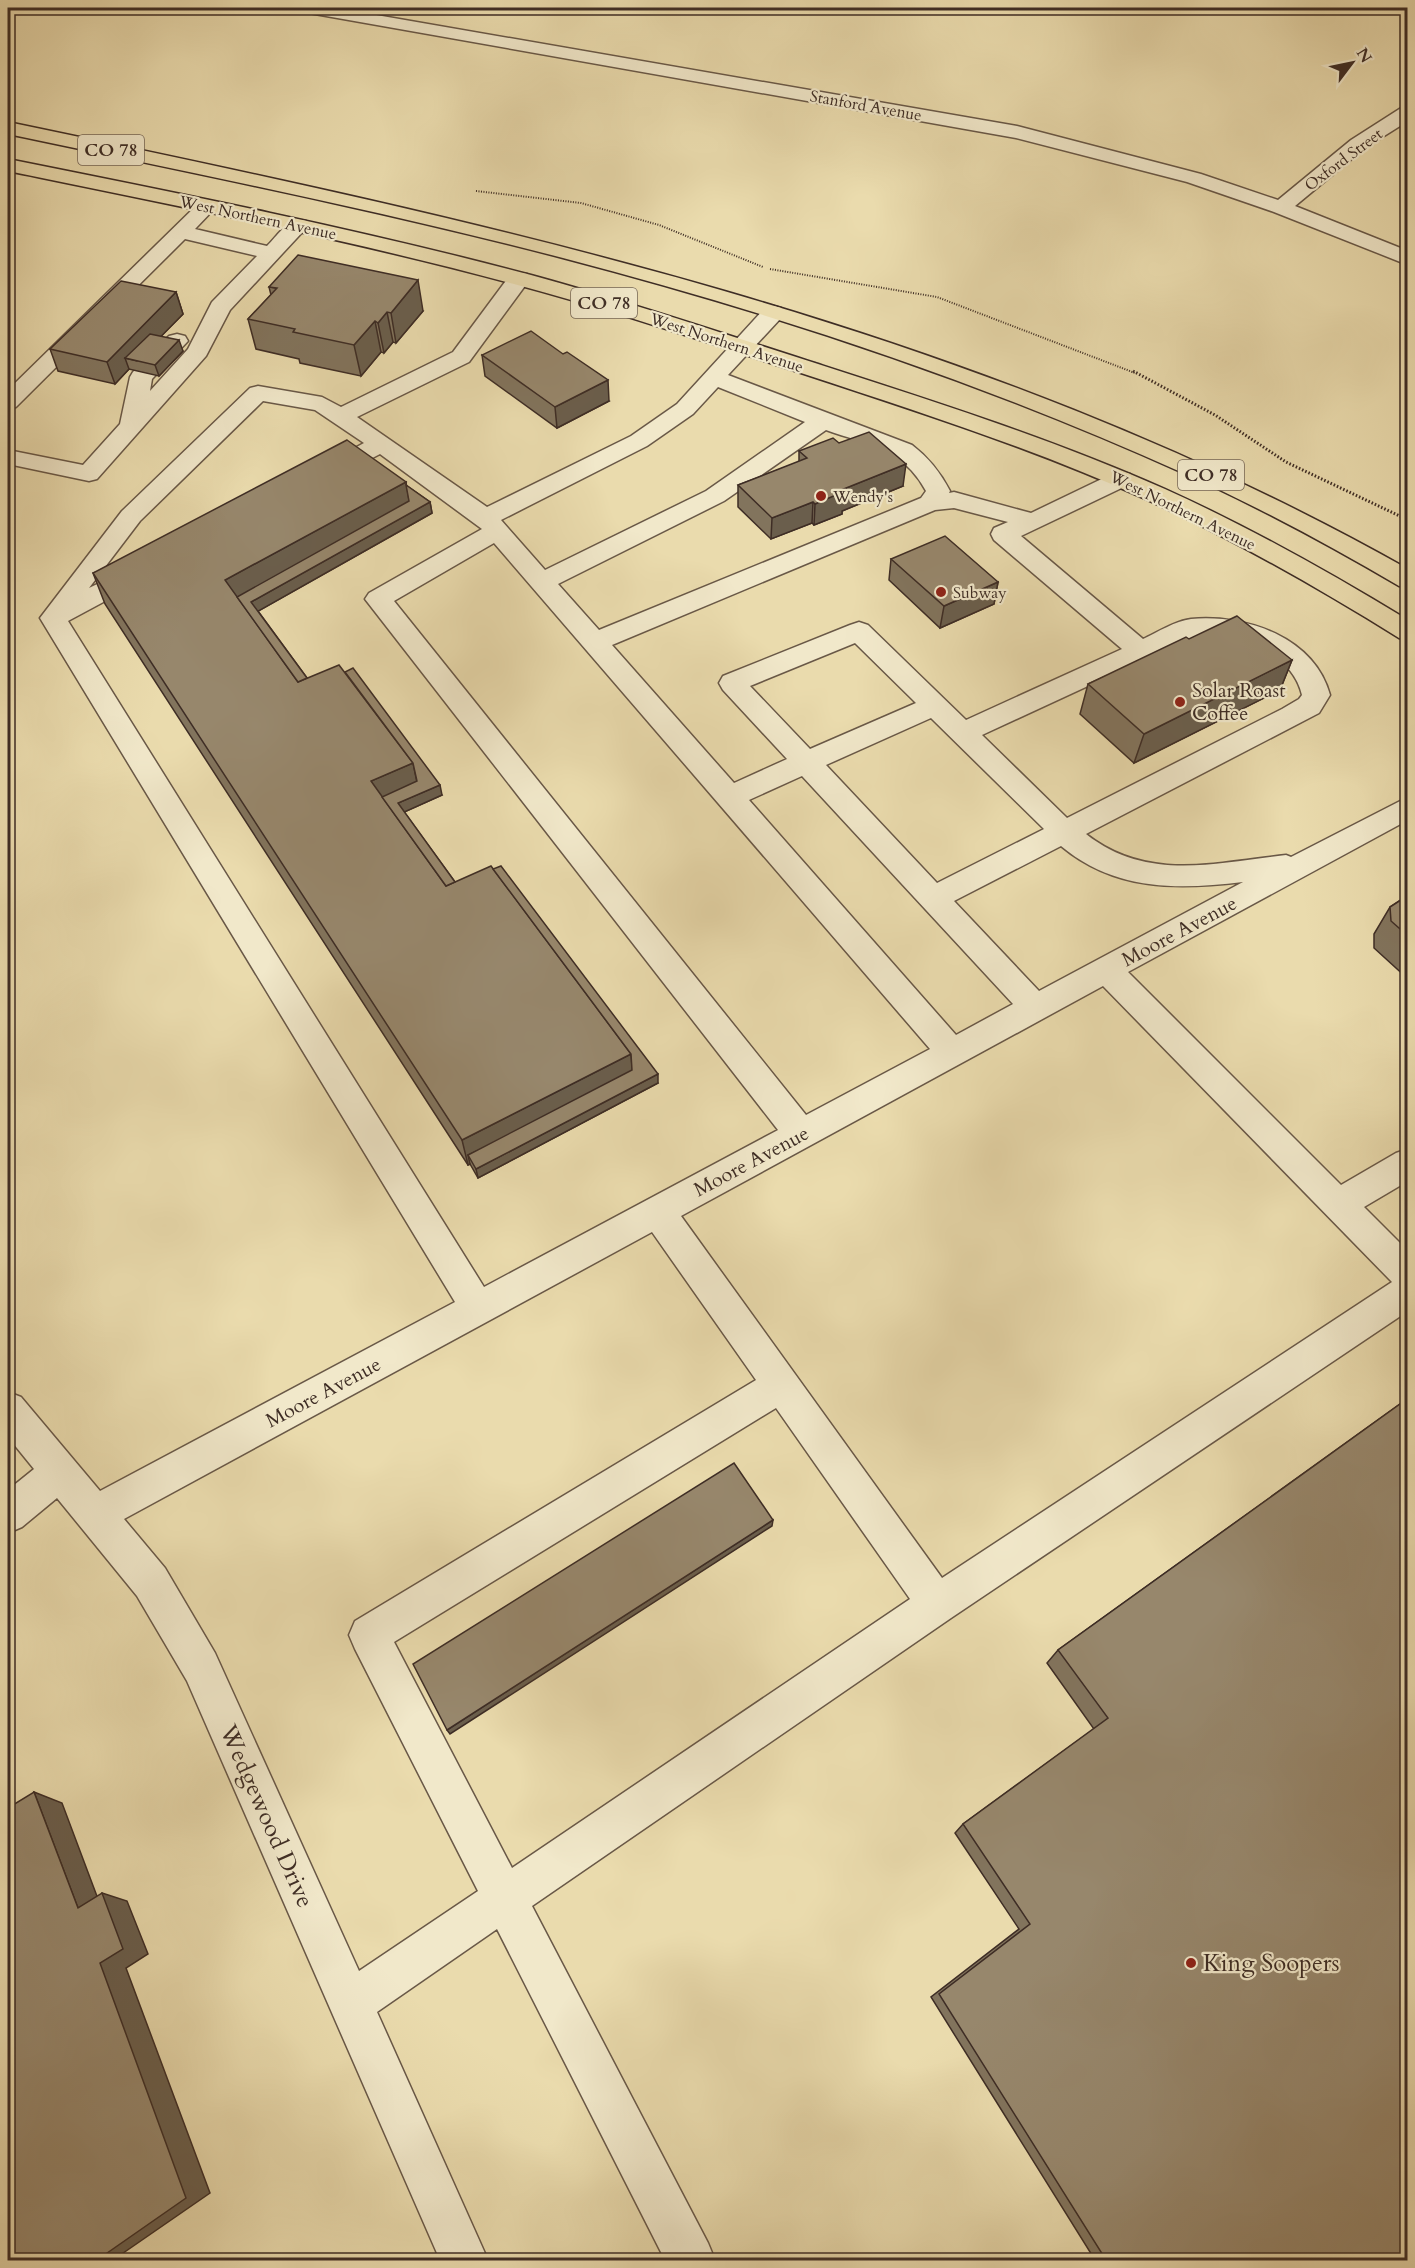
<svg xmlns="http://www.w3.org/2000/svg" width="1415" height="2268" font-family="Cardo,serif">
	<rect width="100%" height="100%" fill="#eadbad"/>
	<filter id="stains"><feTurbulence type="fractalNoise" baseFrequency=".00333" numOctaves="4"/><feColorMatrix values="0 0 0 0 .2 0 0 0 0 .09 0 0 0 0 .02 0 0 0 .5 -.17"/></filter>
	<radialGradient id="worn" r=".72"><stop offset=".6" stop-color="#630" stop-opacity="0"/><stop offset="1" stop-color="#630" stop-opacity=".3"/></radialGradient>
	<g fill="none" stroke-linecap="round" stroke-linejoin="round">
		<defs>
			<g id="minor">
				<polygon points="300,8 336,8 1017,126 1201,174 1278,200 1351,140 1401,108 1408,106 1408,121 1365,148 1295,206 1408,251 1408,265 1274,212 1187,182 1016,138 309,13 303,12"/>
				<path d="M207,200L214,202L217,206L195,229L267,246C279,234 289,216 306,221L309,225L230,310L206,356L97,479L89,481L8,464V450L83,465L120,424L130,377L133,372L169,336L177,334L185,336L188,341L152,379L150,391L188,349L212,302L257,256L185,239L16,407L8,409V390L200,202Z"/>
				<path d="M519,273L527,274L530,279L469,362L357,417L487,507L631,436L677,404L765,308L773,306L781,308L784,313L781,318L728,375L912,445C929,458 940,472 950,491L949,493L954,492L1031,513L1112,474L1121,472L1130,474L1133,479L1130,484L1021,536L1143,639C1158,632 1175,621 1191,619C1246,614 1314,637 1330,695L1319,713L1086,834C1147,882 1214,863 1286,855L1291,857L1408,797V820L1128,972L1341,1185L1396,1153L1408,1149V1181L1364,1207L1408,1251V1311L951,1618L532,1906L708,2243L715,2260H665L497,1929L377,2012L488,2260H440L187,1681L137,1596L57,1498L22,1527L8,1533V1490L34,1469L8,1437V1392L21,1397L100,1491L455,1302L40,618L122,511L250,388L258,386L322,397L341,407L453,352L511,274ZM718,387L805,422L706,491L545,570L501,520L647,446L693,414ZM263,401L315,410L364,443L316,469L312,474L316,479L324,481L332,479L380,454L482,529L369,593L365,599L778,1130L484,1287L68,621L150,577L154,571L150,565L141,563L89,588L140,521ZM826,430C868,445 903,448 926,491L921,498L599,630L558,584L724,501ZM954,508L1008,522L994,528L991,534L994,540L1122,649L966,720L868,625L859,622L850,625L723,676L719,683L723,690L787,759L734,783L612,645L935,510ZM494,543L930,1049L806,1115L394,601ZM1194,637C1207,637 1224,635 1237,638C1266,646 1295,665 1302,695L1299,699L1282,709L1067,818L982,735ZM855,643L916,703L810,749L750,686ZM931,718L1044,829L937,883L826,765ZM802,776L1013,1004L956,1035L749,800ZM1061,846C1115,891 1177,890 1243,882L1039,991L954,901ZM1103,986L1392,1282L942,1578L681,1216ZM652,1232L756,1380L355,1621L349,1635L355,1649L478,1891L359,1971L215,1653L165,1568L124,1519ZM776,1408L910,1599L512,1868L394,1642Z"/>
			</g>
			<g id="major">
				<path d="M8,122C491,223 973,324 1408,569V588L1399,586C1329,545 1257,506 1183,473C984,383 774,313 563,258C379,210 193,173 8,134Z"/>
				<path d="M8,159C183,194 358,229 531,275C627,301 721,333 815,363C933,401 1052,439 1165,489C1249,527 1329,572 1408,620V641L1399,638C1317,587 1233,539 1145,499C1035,449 919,412 804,374C708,343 612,310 514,284C347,239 177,206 8,171Z"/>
			</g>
		</defs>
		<!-- minor casing -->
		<use href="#minor" stroke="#695847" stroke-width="3"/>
		<!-- major casing -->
		<use href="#major" stroke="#3e2d25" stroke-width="3"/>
		<!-- path-far1 -->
		<g stroke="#3e2d25" stroke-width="2" stroke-dasharray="1 1.5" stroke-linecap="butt">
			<polyline points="476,191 581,203 659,225 763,267"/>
			<polyline points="770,269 937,297 1135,373"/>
		</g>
		<!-- path -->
		<polyline stroke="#3e2d25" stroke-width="3" stroke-dasharray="1.5 2" stroke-linecap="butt" points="1133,371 1215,415 1286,462 1408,520"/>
		<!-- minor -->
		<use href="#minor" fill="#f1e8ca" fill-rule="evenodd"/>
		<!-- major -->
		<use href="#major" fill="#eadbad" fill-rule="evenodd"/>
	</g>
	<!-- wall -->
	<g fill="#82745d" stroke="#3e2d25" stroke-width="1.5">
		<polygon points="269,287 423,311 396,343 393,342 384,353 381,352 361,376 300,363 299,359 256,349 248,319 271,295"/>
		<polygon points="176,292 183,314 161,336 183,351 159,376 129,369 115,384 58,371 50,349"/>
		<polygon points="482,355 609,401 557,428 485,376"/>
		<polygon points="839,443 903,486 842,511 842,514 814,525 812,523 771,539 738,507 738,485 799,462 799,451"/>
		<polygon points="406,482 406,485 430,502 432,513 258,611 307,678 442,795 404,812 455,882 658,1083 478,1178 470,1164 468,1165 105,604 93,573"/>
		<polygon points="891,559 998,582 994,604 940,628 889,580"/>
		<polygon points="1189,639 1292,660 1280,690 1134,763 1080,714 1088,684"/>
		<polygon points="1407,896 1407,978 1374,948 1374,934 1390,907"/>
		<polygon points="1407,1399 1407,2260 1095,2260 931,1997 1019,1929 955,1833 963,1824 1094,1729 1047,1663 1058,1650"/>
	</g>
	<!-- shaded-wall -->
	<g fill="#6a5e4c" stroke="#3e2d25" stroke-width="1.5">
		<polygon points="418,280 423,311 396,343 391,313"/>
		<polygon points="176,292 183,314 137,361 125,358 129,369 115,384 107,362"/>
		<polygon points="387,312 393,342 384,353 378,323"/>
		<polygon points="375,321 381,352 361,376 354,345"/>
		<polygon points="179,340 183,351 159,376 155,365"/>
		<polygon points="608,380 609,401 557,428 555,407"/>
		<polygon points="906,464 903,486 842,511 842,514 814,525 815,504 841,490"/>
		<polygon points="406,482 411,512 238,609 225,580"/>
		<polygon points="430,502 432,513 255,613 251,602"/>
		<polygon points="813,502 812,523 771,539 772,518"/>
		<polygon points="998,582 994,604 940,628 944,606"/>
		<polygon points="1292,660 1280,690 1134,763 1144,734"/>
		<polygon points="413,763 419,792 382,808 371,781"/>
		<polygon points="440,785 442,795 400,814 398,803"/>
		<polygon points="631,1054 633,1080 468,1155 470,1164 468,1165 462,1140"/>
		<polygon points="658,1074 658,1083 478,1178 476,1169"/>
		<polygon points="773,1520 772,1526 450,1734 447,1730"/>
		<polygon points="34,1792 62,1803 104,1915 78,1908"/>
		<polygon points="102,1893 127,1901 148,1954 126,1968 210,2193 113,2260 97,2260 100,1963"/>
	</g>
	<!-- building -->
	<g fill="#97876c" stroke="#3e2d25" stroke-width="1.5">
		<polygon points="298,255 418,280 391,313 387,312 378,323 375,321 354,345 293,332 295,329 248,319 277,288 269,287"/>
		<polygon points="121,281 176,292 107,362 50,349"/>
		<polygon points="531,331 563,354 567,352 608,380 555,407 482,355"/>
		<polygon points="150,334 179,340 155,365 125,358"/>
		<polygon points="869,432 906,464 841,490 843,492 815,504 813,502 772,518 738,485 807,458 799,451 833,438 839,443"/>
		<polygon points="347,440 406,482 225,580 298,682 339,665 413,763 371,781 446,886 491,866 631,1054 462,1140 93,573"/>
		<polygon points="406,485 430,502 251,602 307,678 298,682 237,597 409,501"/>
		<polygon points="945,536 998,582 944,606 891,559"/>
		<polygon points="1237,616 1292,660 1144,734 1088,684 1186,637 1189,639"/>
		<polygon points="353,668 440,785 398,803 455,882 446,886 382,797 417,781 413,763 345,672"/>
		<polygon points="501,866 658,1074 476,1169 468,1155 632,1070 631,1054 493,869"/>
		<polygon points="1407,896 1407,935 1391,921 1390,907"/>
		<polygon points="1407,1399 1407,2260 1106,2260 939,1994 1030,1924 963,1824 1108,1718 1058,1650"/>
		<polygon points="734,1463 773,1520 447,1730 413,1664"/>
		<polygon points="34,1792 78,1908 102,1893 123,1949 100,1963 186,2198 97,2260 8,2260 8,1808"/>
	</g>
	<!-- markers -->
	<g fill="#8f2418" stroke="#f1e8ca" stroke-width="2">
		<circle cx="821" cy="496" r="6"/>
		<circle cx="941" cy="592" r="6"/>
		<circle cx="1180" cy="702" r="6"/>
		<circle cx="1191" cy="1963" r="6"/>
	</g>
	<g text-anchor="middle" stroke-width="4.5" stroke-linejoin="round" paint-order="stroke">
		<!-- far-street labels -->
		<g font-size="16" fill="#3e2d25" stroke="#f1e8ca">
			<text transform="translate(866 105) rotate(10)" y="6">Stanford Avenue</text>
			<text transform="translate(1343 159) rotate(-37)" y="6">Oxford Street</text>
			<text transform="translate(258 217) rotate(12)" y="6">West Northern Avenue</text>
			<text transform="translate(727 342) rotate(18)" y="6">West Northern Avenue</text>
			<text transform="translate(1183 510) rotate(26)" y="6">West Northern Avenue</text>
		</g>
		<!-- far-poi labels -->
		<g font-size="16" fill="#3e2d25" stroke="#f1e8ca" text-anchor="start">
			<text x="833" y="502">Wendy's</text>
			<text x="953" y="598">Subway</text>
		</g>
		<!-- shield labels -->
		<g fill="#f1e8ca" stroke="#746556" stroke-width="1.5">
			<rect x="78" y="135" width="66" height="30" rx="4.5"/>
			<rect x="571" y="288" width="66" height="30" rx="4.5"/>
			<rect x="1178" y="460" width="66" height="30" rx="4.5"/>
		</g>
		<g font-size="18" font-weight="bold" fill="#3e2d25">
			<text x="111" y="156">CO 78</text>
			<text x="604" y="309">CO 78</text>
			<text x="1211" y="481">CO 78</text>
		</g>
		<!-- poi labels -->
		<g font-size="20" fill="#3e2d25" stroke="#f1e8ca" text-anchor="start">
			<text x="1192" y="697">Solar Roast<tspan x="1192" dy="23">Coffee</tspan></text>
		</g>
		<!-- street labels -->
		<g font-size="20" fill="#3e2d25" stroke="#f1e8ca">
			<text transform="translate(1179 931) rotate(-28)" y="7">Moore Avenue</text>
			<text transform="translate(751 1161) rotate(-28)" y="7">Moore Avenue</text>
			<text transform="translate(323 1392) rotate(-28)" y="7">Moore Avenue</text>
		</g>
		<!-- near-street labels -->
		<g font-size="24" fill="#3e2d25" stroke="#f1e8ca">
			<text transform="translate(267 1816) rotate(66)" y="8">Wedgewood Drive</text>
		</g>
		<!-- near-poi labels -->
		<g font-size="24" fill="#3e2d25" stroke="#f1e8ca" text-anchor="start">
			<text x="1203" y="1971">King Soopers</text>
		</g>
	</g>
	<!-- margin -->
	<rect width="1415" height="2268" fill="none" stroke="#eadbad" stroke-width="30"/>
	<rect x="9" y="9" width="1397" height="2250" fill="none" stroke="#3e2d25" stroke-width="3"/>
	<rect x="15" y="15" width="1385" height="2238" fill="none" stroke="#3e2d25" stroke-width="1.5"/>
	<!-- north arrow -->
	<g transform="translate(1352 63) rotate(58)" stroke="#f1e8ca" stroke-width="4.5" paint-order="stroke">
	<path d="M0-4.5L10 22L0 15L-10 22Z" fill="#3e2d25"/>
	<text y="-9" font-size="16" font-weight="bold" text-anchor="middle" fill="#3e2d25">N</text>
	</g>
	<rect width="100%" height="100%" filter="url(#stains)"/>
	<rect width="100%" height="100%" fill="url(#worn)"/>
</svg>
